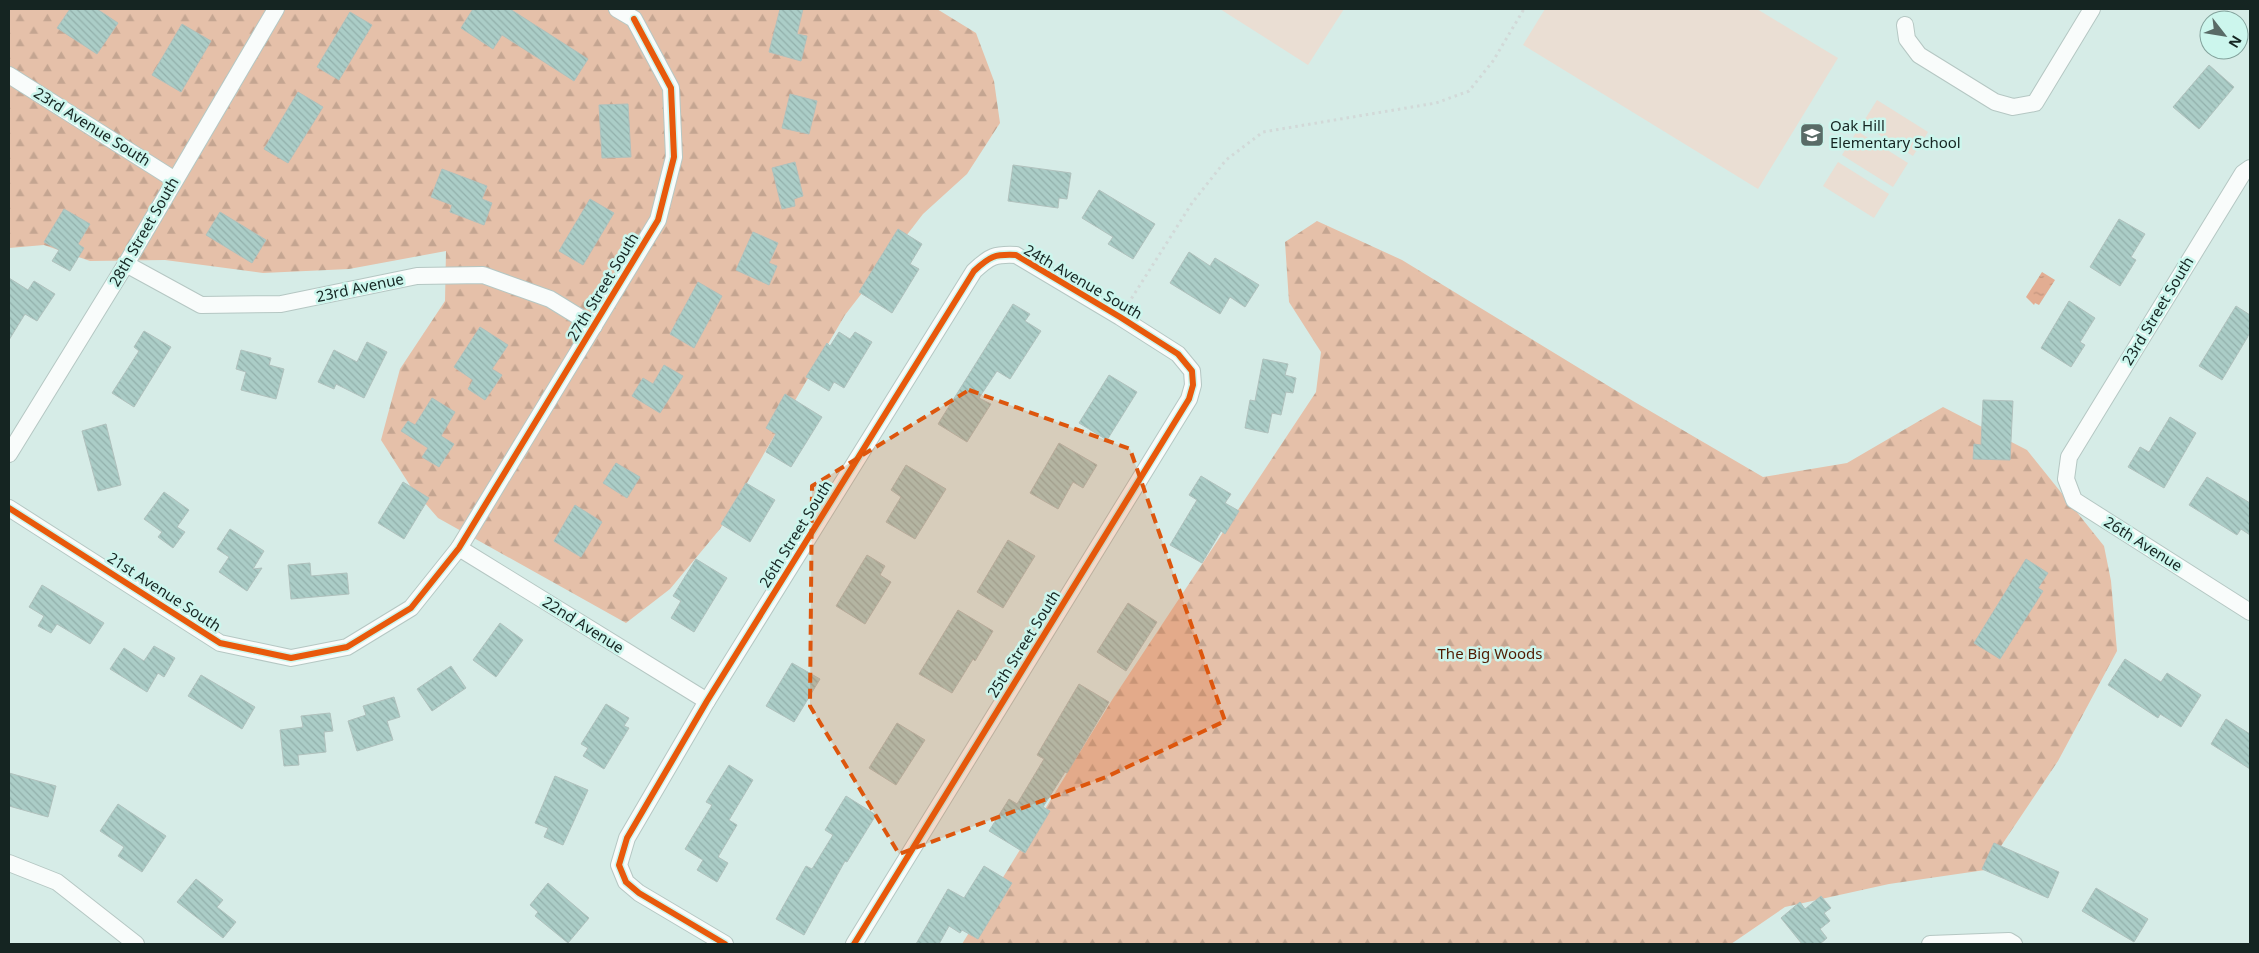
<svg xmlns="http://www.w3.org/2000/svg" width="2259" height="953" font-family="'Noto Sans',sans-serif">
	<defs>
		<pattern id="forest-firs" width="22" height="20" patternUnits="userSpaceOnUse" patternTransform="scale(1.25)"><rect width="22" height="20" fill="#e5c0a9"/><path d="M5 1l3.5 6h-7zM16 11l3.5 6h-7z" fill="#c4a591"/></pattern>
		<pattern id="water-ripples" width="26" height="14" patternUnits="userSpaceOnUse" patternTransform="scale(1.25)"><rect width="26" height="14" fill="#e2ad92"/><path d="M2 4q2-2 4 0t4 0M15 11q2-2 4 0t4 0" fill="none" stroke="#c1957e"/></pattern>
		<pattern id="building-back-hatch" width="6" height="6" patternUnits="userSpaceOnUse" patternTransform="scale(1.25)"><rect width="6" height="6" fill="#abcdc7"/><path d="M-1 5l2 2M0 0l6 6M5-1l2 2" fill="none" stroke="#92b0ab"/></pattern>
	</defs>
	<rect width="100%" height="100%" fill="#d6ece7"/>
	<!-- forest -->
	<g fill="url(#forest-firs)">
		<polygon points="9,9 937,9 976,33 994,81 1000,123 967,174 923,214 845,315 720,529 670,589 626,623 438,518 411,487 381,440 400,369 445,301 446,251 349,269 263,273 165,260 90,261 44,245 9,248"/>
		<polygon points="1317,221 1402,260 1633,401 1763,477 1847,463 1943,407 2027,450 2104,546 2111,581 2117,651 2058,761 1985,870 1889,884 1785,907 1731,944 962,944 1112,700 1316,392 1321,352 1289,302 1285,242"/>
	</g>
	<!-- pitch -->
	<g fill="#eaded3">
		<polygon points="1220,9 1344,9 1308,65"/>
		<polygon points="1545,9 1757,9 1838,58 1758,189 1523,45"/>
		<polygon points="1877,100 1928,132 1913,156 1862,124"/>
		<polygon points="1857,131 1908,163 1893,187 1842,155"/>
		<polygon points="1838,162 1889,194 1874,218 1823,186"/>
	</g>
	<!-- water -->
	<polygon fill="url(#water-ripples)" points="2042,272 2055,280 2039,305 2035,303 2034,305 2026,297"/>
	<!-- building -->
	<g fill="url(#building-back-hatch)" stroke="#b0c1bd">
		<polygon points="70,9 97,9 118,23 97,54 57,28"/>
		<polygon points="473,9 510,9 588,59 574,81 502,35 493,49 461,28"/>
		<polygon points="780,9 803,9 797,34 807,36 801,61 769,52"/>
		<polygon points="350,12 372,25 339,80 317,67"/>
		<polygon points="182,24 211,41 181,92 152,75"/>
		<polygon points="2209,65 2234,87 2199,129 2173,107"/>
		<polygon points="298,92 323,107 288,163 264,149"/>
		<polygon points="790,94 817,101 809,134 782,128"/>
		<polygon points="628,104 631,157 602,158 599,105"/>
		<polygon points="795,162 803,196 794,199 795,206 782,209 772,168"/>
		<polygon points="1013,165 1071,173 1067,199 1059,198 1058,208 1008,201"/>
		<polygon points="442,169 487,186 482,199 492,203 484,225 450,212 452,205 431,197"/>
		<polygon points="1099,190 1155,224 1133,259 1108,244 1113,237 1082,218"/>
		<polygon points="590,199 614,213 583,265 559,251"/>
		<polygon points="64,209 90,224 78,244 84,248 70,271 52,261 59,250 44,242"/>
		<polygon points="220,212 266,240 252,263 206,235"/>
		<polygon points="2119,219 2145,234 2131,257 2136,260 2120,286 2090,267"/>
		<polygon points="898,229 922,244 910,264 919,269 892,313 859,292"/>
		<polygon points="753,232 778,243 769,263 777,266 769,285 736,270"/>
		<polygon points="1189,252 1210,266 1215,258 1259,285 1245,307 1230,297 1220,314 1170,283"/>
		<polygon points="9,278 28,290 34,281 55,294 37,321 25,314 9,340"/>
		<polygon points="698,282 722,296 694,348 670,334"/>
		<polygon points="2069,301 2095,318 2080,342 2085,345 2071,367 2041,348"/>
		<polygon points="1013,304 1030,314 1025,321 1041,331 1010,379 997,371 979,398 991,404 967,442 938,424"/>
		<polygon points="2236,306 2250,315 2250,333 2222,380 2199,366"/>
		<polygon points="480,327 508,345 492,369 502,375 485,400 468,389 473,380 454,367"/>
		<polygon points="144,331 171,347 134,407 112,393 139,351 134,347"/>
		<polygon points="839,332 850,339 855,332 872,342 844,388 834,382 829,391 806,377 827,343 830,346"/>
		<polygon points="367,342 387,352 364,398 336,384 334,389 318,382 334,350 357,362"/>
		<polygon points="241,350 271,358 269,365 284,369 276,399 241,390 246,372 236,369"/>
		<polygon points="1263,359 1288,364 1285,375 1296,378 1293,393 1286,392 1281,415 1272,413 1268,433 1245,428 1250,400 1255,401"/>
		<polygon points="664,365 683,376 660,413 632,396 643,378 653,384"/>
		<polygon points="1109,375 1137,392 1107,440 1079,423"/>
		<polygon points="785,394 822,417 791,467 766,452 776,434 766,428"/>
		<polygon points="432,398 455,412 441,436 454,444 439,467 422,457 428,448 401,431 408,421 415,425"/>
		<polygon points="1983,400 2013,401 2010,460 1973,459 1974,444 1981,445"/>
		<polygon points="2170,417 2196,433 2164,488 2128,467 2140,447 2149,452"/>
		<polygon points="106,424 121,485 98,491 82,431"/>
		<polygon points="1059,443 1097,465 1083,488 1073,482 1058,509 1030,493"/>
		<polygon points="616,463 640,477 627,498 603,483"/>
		<polygon points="906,465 946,489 915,539 886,522 901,497 891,490"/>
		<polygon points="1201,476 1231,494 1225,503 1239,511 1225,534 1221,531 1202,563 1170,545 1197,500 1189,495"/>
		<polygon points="2207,477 2250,503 2250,535 2241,529 2237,535 2189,505"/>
		<polygon points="403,482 429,498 404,539 378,523"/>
		<polygon points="746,483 775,500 750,542 721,524"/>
		<polygon points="164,492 189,510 177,527 185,532 173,548 158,537 162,532 144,519"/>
		<polygon points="575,505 602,522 581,557 554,541"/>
		<polygon points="230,529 264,551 253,569 262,568 247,591 219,572 229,557 217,549"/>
		<polygon points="1008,540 1035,556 1003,608 977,592"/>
		<polygon points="867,555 885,566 880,575 891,582 865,624 836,606"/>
		<polygon points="696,559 727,578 694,632 671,618 681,601 673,596"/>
		<polygon points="2026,559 2048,573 2038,588 2043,591 2000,659 1974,643"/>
		<polygon points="310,563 311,576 347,573 349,594 291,599 288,565"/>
		<polygon points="42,585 104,623 90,644 57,624 51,633 38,626 44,616 29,607"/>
		<polygon points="1128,603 1157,622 1126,671 1097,652"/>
		<polygon points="958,610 993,631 975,661 973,659 952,693 919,674"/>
		<polygon points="500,623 523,640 496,677 473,660"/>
		<polygon points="154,646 175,658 164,677 158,673 147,692 110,669 124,648 144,661"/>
		<polygon points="2125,659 2161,682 2167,673 2201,695 2181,727 2160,714 2158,718 2108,685"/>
		<polygon points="792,663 820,679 794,722 766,706"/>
		<polygon points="451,666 466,688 432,711 417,689"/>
		<polygon points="201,675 255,707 242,729 188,696"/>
		<polygon points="1079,684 1109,702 1067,773 1065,772 1043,807 1050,811 1025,853 989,831 1009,799 1017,804 1044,759 1037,755"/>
		<polygon points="394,697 400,717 387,721 393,740 357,751 348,721 366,715 363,706"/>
		<polygon points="606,704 629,718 624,726 629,728 604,769 583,756 588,748 581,744"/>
		<polygon points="330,713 333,731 324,732 326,752 298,755 299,765 284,766 280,730 303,727 301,716"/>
		<polygon points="2226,719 2250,734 2250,769 2211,744"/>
		<polygon points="897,723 925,740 896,785 869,768"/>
		<polygon points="729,765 753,780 729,820 737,825 718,857 728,863 717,882 697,870 703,860 685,849 712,805 706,802"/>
		<polygon points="9,773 56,786 48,817 9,806"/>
		<polygon points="555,776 588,790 563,845 544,837 548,828 535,823"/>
		<polygon points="846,796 876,815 847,862 845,861 804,935 776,919 806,866 812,869 833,835 825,830"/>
		<polygon points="118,804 166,836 142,872 118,856 124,847 100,831"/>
		<polygon points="1994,843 2059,872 2048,898 1982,869"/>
		<polygon points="984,866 1012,883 978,939 962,930 960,933 949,926 939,944 916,944 948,889 964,898"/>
		<polygon points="196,879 223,900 217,907 236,922 223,938 177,902"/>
		<polygon points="548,883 589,918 568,943 535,916 538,912 530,905"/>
		<polygon points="2096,888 2148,919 2134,942 2082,911"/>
		<polygon points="1821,896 1831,908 1824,913 1830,921 1820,929 1827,938 1820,944 1802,944 1781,918 1800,902 1805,909"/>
	</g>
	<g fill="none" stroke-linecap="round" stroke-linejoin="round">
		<defs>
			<g id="minor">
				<polyline points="1905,25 1907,39 1919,55 1995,102 2013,107 2035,103 2092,9"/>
				<polyline points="9,75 175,180"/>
				<polyline points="2250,168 2243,173 2069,457 2066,479 2074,500 2250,612"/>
				<polyline points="126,264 201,305 281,304 417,276 483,275 550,299 594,326"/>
				<polyline points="9,454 126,264 276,9"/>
				<polyline points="9,508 220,643 291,658 347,647 411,608 459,548 658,220 674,157 671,88 634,19 617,9"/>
				<polyline points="459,548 707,701"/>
				<polyline points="9,863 57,882 136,944"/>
				<path d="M725,944L639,893L626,882L619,865L627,838L707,701L974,271C990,256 995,254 1016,255L1120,317L1178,354L1192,371L1193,385L1189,399L854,944"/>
				<polyline points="1930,944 2009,941 2014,944"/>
			</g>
		</defs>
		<!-- minor casing -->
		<use href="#minor" stroke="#b5c7c3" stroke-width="18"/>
		<!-- path -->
		<polyline stroke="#d2d9d8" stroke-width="3" stroke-dasharray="2.5 4" stroke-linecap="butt" points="1128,304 1192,203 1226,160 1263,132 1436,103 1469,91 1493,61 1524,9"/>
		<!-- minor -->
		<use href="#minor" stroke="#f9fcfb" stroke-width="16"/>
		<defs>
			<g id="cycleway">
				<polyline points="9,508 220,643 291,658 347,647 411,608 459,548 658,220 674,157 671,88 634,19"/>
				<path d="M725,944L639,893L626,882L619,865L627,838L707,701L974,271C990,256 995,254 1016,255L1120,317L1178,354L1192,371L1193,385L1189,399L854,944"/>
			</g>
		</defs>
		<!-- cycleway casing -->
		<use href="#cycleway" stroke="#ccf6ed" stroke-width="9"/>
		<!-- cycleway -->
		<use href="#cycleway" stroke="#e8590c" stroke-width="6"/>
	</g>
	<!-- marked area -->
	<path fill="#dd560d" fill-opacity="0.2" stroke="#dd560d" stroke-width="4" stroke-dasharray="10 6" stroke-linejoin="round" d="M969,390L1130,449L1225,721L1106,777L899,854L810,706L812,486Z"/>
	<!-- icons -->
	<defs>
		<symbol id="school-square" viewBox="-11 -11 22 22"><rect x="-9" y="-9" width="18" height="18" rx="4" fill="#596b67" stroke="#ccf6ed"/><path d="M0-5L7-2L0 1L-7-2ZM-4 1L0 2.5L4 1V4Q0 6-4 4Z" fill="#fff"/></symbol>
	</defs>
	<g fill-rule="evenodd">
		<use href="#school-square" x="1798" y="121" width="28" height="28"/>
	</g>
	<g text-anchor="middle" stroke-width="5" stroke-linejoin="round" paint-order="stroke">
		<!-- poi labels -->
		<g font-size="15" fill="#152522" stroke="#ccf6ed" text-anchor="start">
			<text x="1830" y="131">Oak Hill<tspan x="1830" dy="17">Elementary School</tspan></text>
		</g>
		<!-- street labels -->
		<g font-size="15" fill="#152522" stroke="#ccf6ed">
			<text transform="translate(92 127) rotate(32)" y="5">23rd Avenue South</text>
			<text transform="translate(144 232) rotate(-60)" y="5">28th Street South</text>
			<text transform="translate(1083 282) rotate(30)" y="5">24th Avenue South</text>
			<text transform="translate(603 287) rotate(-59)" y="5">27th Street South</text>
			<text transform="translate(360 288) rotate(-12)" y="5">23rd Avenue</text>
			<text transform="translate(2158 311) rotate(-59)" y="5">23rd Street South</text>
			<text transform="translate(796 534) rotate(-58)" y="5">26th Street South</text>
			<text transform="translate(2143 544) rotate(32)" y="5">26th Avenue</text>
			<text transform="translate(164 592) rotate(33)" y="5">21st Avenue South</text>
			<text transform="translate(583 625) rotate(32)" y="5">22nd Avenue</text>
			<text transform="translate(1024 644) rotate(-58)" y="5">25th Street South</text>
		</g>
		<!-- park labels -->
		<g font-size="15" fill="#501b01" stroke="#ccf6ed">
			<text x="1490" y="659">The Big Woods</text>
		</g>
	</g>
	<!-- border -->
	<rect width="2259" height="953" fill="none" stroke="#152522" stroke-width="20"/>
	<!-- north arrow -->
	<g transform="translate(2224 35) rotate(121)"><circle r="24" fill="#ccf6ed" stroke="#83a29c"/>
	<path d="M0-4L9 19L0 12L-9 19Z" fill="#596b67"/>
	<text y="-8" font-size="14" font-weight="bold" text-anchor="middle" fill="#152522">N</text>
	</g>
</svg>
